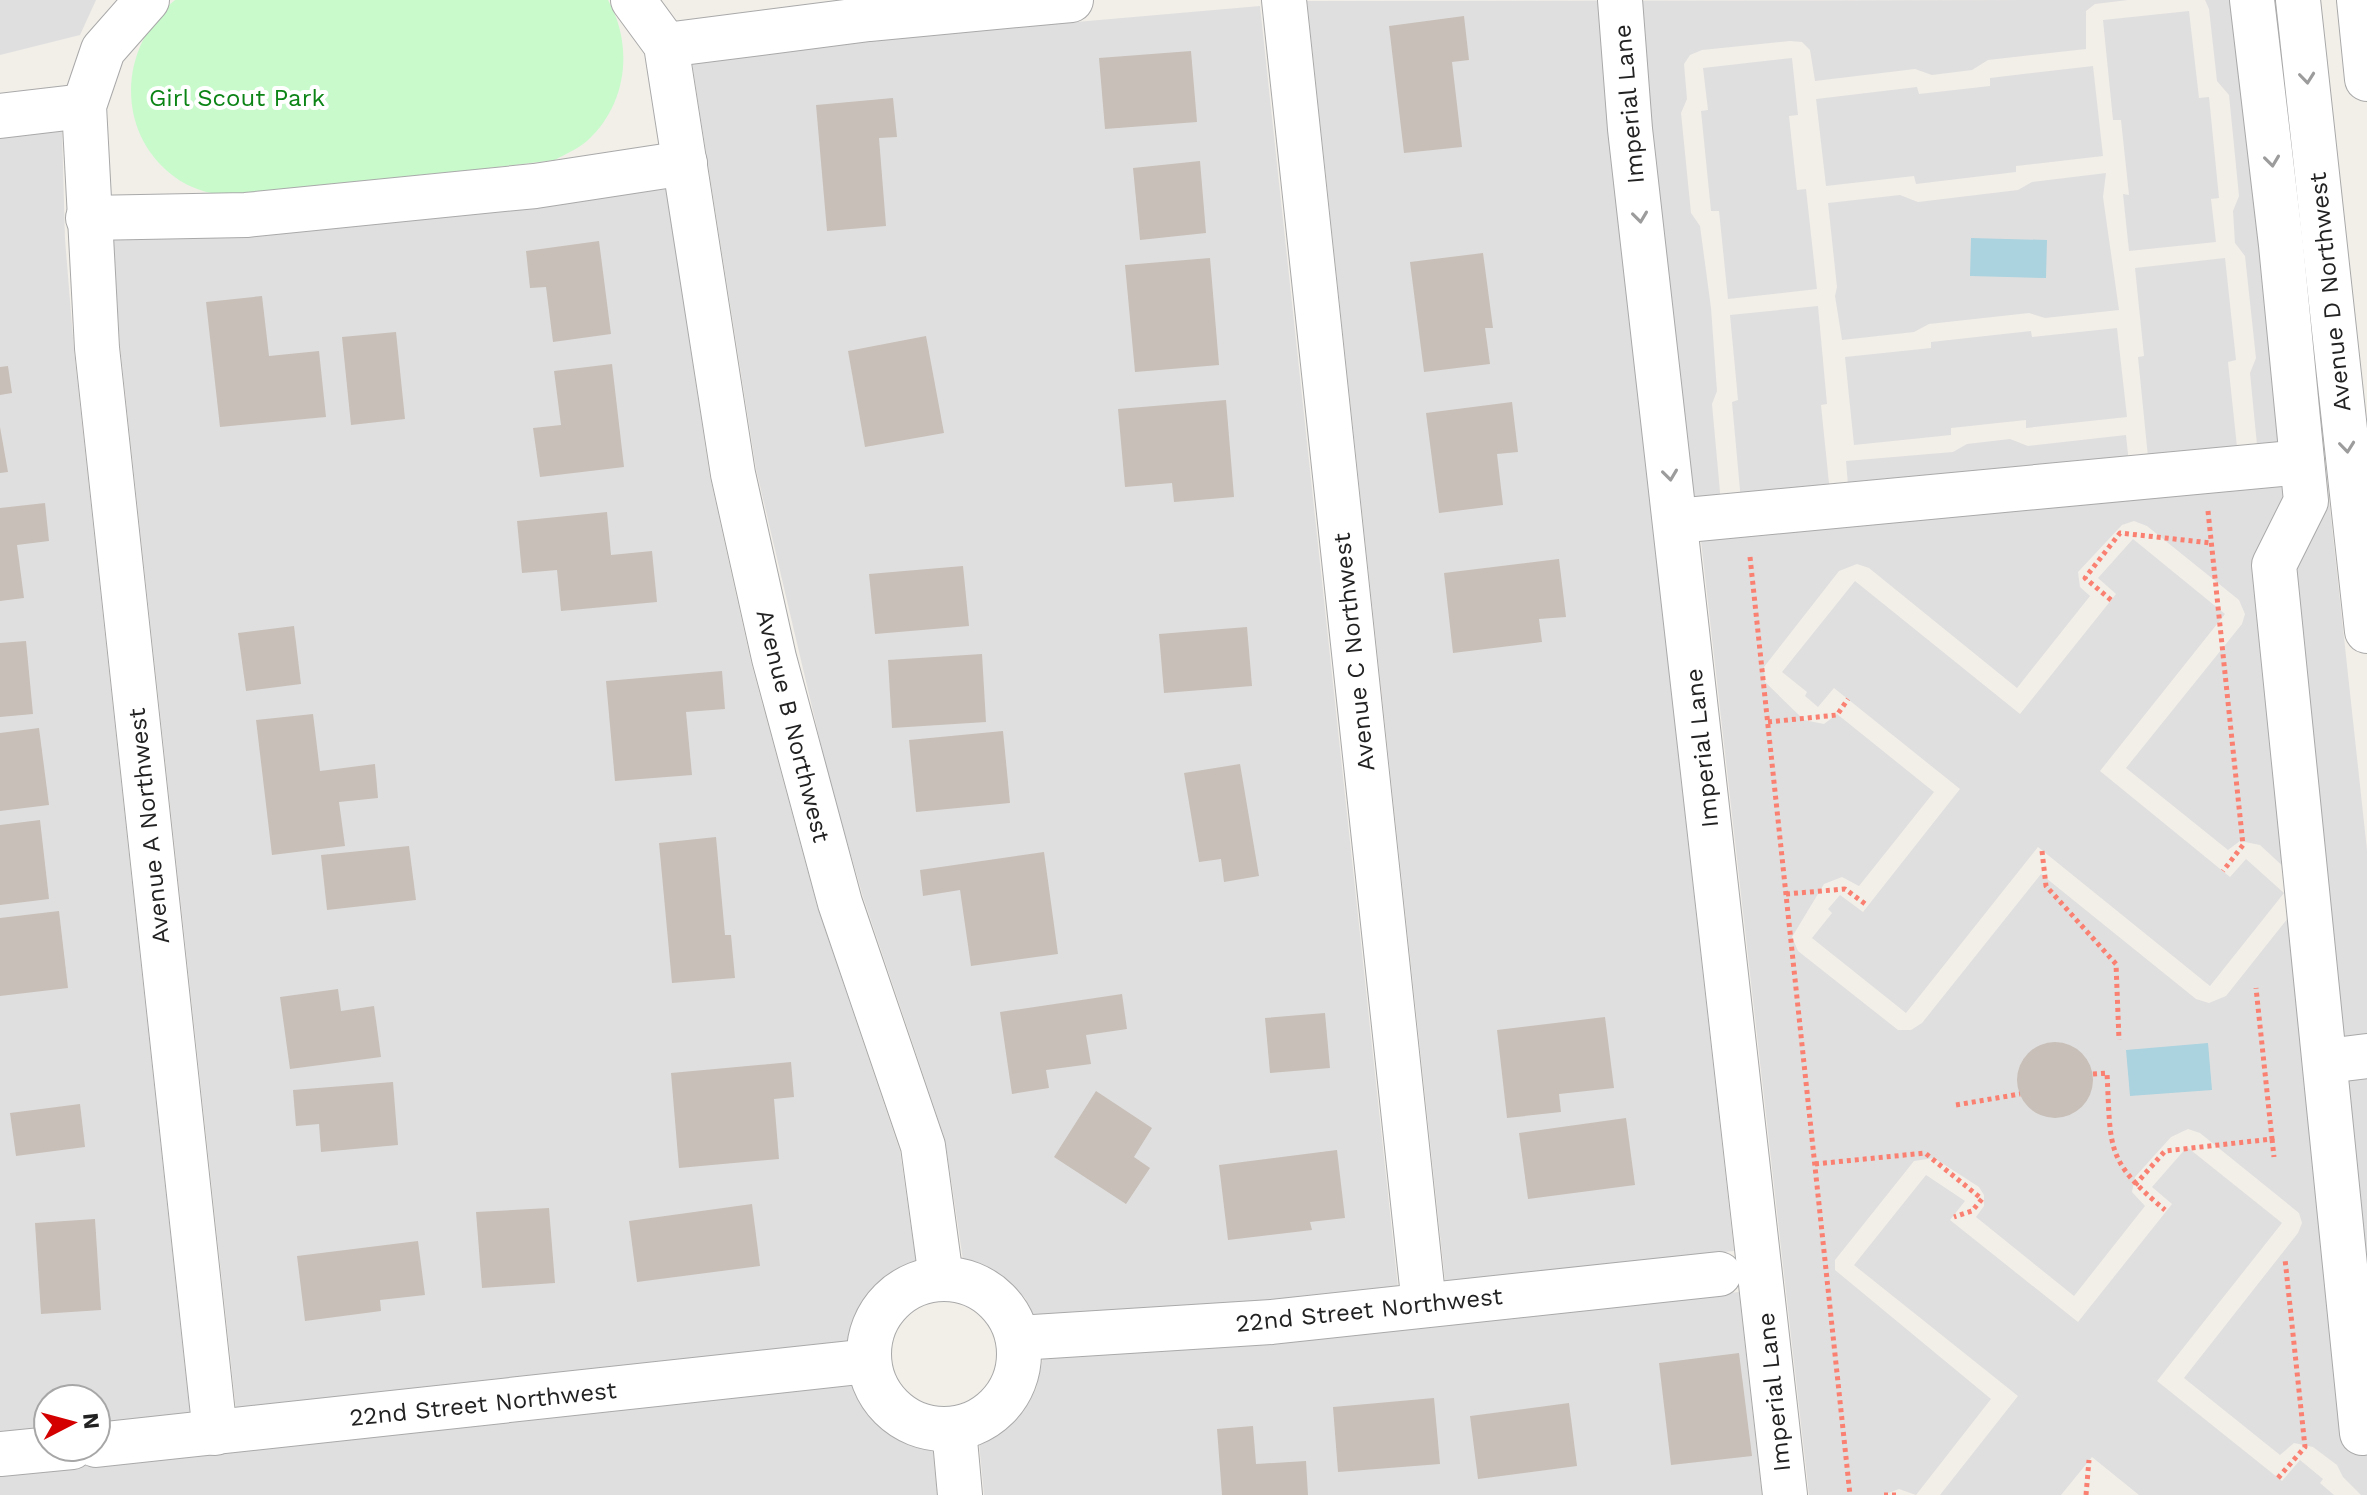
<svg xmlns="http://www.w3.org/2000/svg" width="2367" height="1495" font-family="'Work Sans',sans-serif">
	<rect width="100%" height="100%" fill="#f2efe9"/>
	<!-- residential -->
	<g fill="#e0dfdf" fill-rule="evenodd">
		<polygon points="0,0 96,0 80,35 0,55"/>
		<path d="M2128,0L2095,4L2086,11V49L1988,60L1972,70L1932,75L1915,69L1815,81L1810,50L1802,42L1790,41L1702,50L1690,55L1684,64L1687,99L1681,113L1691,213L1700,226L1711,308L1717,391L1712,404L1721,503L1849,497L1846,461L1953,452L1967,444L2010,439L2028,446L2126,435L2129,464L2257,445L2250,373L2256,358L2245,256L2235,243L2233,211L2239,196L2229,95L2217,81L2209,9L2205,0H2275L2367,850V1495H2361L2343,1477L2337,1465L2313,1447L2294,1443L2280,1455L2184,1378L2298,1233L2302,1223L2299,1213L2200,1133L2188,1129L2171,1137L2135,1177L2132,1192L2145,1206L2074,1296L1976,1217L1984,1206V1195L1979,1187L1934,1158L1914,1161L1835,1260V1270L1991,1399L1916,1495L1899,1489L1883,1495H1809L1696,497L1650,503L1734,1251L1445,1281L1307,1ZM2134,521L2147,526L2239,600L2245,614L2242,624L2126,768L2228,850L2240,841L2260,845L2301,883L2303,899L2226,996L2209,1003L2196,999L2041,874L1922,1023L1911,1030H1898L1798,951L1792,937L1824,884L1842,877L1859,886L1934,792L1837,714L1824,724L1804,720L1765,682L1764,667L1839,571L1857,564L1869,568L2017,688L2090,596L2080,587L2078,572L2122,525Z"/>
		<polygon points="1260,6 1398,1287 1270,1302 1034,1316 1025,1298 1007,1280 963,1260 945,1139 863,897 828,775 756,469 692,63 871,40"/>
		<polygon points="2189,11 2199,98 2209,97 2219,198 2211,199 2216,242 2129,251 2123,194 2129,195 2121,120 2113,120 2103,20"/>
		<polygon points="1792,58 1798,115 1789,116 1797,190 1806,189 1817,289 1728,299 1719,211 1711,211 1701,111 1708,110 1703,68"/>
		<polygon points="2093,66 2103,156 2016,166 2016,172 1916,184 1914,176 1826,186 1816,99 1917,87 1919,94 1990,86 1990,78"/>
		<polygon points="62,130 65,239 74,350 190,1415 96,1424 96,1399 48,1399 48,1429 0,1433 0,137"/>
		<polygon points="2106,173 2103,197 2119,310 2045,318 2029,313 1929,324 1914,332 1842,340 1835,296 1837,287 1828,203 1900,195 1918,202 2018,190 2032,182"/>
		<polygon points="666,188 710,477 751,662 818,909 900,1151 916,1262 884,1278 862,1301 847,1343 236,1410 120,346 113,238"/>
		<polygon points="2225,258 2236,360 2228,362 2237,447 2148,457 2138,357 2144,356 2135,268"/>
		<polygon points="1818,306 1827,404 1821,405 1830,493 1741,501 1732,402 1738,400 1730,315"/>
		<polygon points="2117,328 2127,417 2026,428 2026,420 1951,428 1951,435 1854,445 1845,357 1931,348 1931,342 2031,331 2032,337"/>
		<polygon points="2133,539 2225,614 2100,771 2230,877 2246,859 2284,893 2210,986 2038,847 1906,1013 1812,938 1832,913 1828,909 1840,895 1863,912 1960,789 1834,688 1818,707 1805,696 1807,692 1782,672 1855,581 2020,714 2116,594 2098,578"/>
		<polygon points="2187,1147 2282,1223 2157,1381 2282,1481 2300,1460 2323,1479 2320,1483 2334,1495 2139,1495 2092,1457 2061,1495 1940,1495 2018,1396 1854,1265 1926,1175 1965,1201 1950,1220 2078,1322 2172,1204 2152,1187"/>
		<polygon points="1739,1292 1762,1495 984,1495 979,1443 994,1437 1019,1417 1036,1389 1043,1358 1274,1343"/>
		<polygon points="851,1384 868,1415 891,1436 933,1449 937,1495 0,1495 0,1475"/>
	</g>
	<!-- park -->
	<path fill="#c8facc" d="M175,0H608C634,46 627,105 587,141C578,149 565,154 555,160L241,198C216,195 192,191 172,175C114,129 120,45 175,0Z"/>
	<!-- water -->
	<g fill="#aad3df">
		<polygon points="1971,238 2047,240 2046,278 1970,276"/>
		<polygon points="2208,1043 2212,1090 2130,1096 2126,1050"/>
	</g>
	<!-- building -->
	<g fill="#c7bfb8">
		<polygon points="1464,16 1469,60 1452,62 1462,147 1404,153 1389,26"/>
		<polygon points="1191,51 1197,122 1105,129 1099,58"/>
		<polygon points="893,98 897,137 879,138 886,226 827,231 816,105"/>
		<polygon points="1200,161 1206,233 1140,240 1133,168"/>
		<polygon points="599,241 611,334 553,342 546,287 530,288 526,251"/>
		<polygon points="1483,253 1493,328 1485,328 1490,364 1424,372 1410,262"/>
		<polygon points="1210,258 1219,365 1135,372 1125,265"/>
		<polygon points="262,296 269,356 319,351 326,417 220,427 206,302"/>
		<polygon points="396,332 405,419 351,425 342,337"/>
		<polygon points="926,336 944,433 865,447 848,351"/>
		<polygon points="612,364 624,467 540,477 533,428 561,425 554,371"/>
		<polygon points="8,366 12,393 0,395 0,367"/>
		<polygon points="1226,400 1234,497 1174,502 1172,483 1125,487 1118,409"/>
		<polygon points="1512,402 1518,452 1497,454 1503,505 1439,513 1426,413"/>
		<polygon points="0,427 8,472 0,473"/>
		<polygon points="45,503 49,541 17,545 24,598 0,601 0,508"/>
		<polygon points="607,512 611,555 652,551 657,602 561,611 557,570 522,573 517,521"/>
		<polygon points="1559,559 1566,617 1539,619 1542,642 1453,653 1444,573"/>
		<polygon points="963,566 969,626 875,634 869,574"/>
		<polygon points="294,626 301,684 246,691 238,633"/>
		<polygon points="1247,627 1252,686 1164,693 1159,634"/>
		<polygon points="26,641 33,714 0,717 0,643"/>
		<polygon points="982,654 986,722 892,728 888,660"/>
		<polygon points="722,671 725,709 686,712 692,775 615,781 606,681"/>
		<polygon points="313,714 320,771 375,764 378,798 339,802 345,846 272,855 256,720"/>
		<polygon points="39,728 49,805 0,811 0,733"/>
		<polygon points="1003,731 1010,803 916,812 909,740"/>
		<polygon points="1240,764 1259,876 1224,882 1221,859 1199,862 1184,773"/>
		<polygon points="40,820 49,899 0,905 0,825"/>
		<polygon points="716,837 725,935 731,935 735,978 672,983 659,843"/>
		<polygon points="409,846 416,900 327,910 321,855"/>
		<polygon points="1044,852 1058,954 971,966 960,890 923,896 920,870"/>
		<polygon points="59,911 68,988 0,996 0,918"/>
		<polygon points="338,989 341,1011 374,1006 381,1057 290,1069 280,997"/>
		<polygon points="1122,994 1127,1029 1086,1035 1091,1064 1046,1070 1049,1088 1012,1094 1000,1012"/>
		<polygon points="1325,1013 1330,1068 1270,1073 1265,1018"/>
		<polygon points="1605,1017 1614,1088 1559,1094 1561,1112 1507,1118 1497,1030"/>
		<circle cx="2055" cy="1080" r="38"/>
		<polygon points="791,1062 794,1097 774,1099 779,1159 679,1168 671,1073"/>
		<polygon points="393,1082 398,1145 321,1152 319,1124 296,1126 293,1090"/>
		<polygon points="1096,1091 1152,1128 1134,1157 1150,1168 1126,1204 1054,1157"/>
		<polygon points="80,1104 85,1147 16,1156 10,1113"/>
		<polygon points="1626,1118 1635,1185 1528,1199 1519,1133"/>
		<polygon points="1337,1150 1345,1218 1310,1222 1312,1230 1228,1240 1219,1165"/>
		<polygon points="752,1204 760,1266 637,1282 629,1221"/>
		<polygon points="549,1208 555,1283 482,1288 476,1212"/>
		<polygon points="95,1219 101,1310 41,1314 35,1223"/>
		<polygon points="418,1241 425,1295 380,1300 381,1311 305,1321 297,1256"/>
		<polygon points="1739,1353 1752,1456 1671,1465 1659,1363"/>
		<polygon points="1434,1398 1440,1464 1338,1472 1333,1407"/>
		<polygon points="1569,1403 1577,1466 1478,1479 1470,1416"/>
		<polygon points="1253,1426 1256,1464 1306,1461 1308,1495 1222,1495 1217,1429"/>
	</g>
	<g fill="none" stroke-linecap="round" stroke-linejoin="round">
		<defs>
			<g id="minor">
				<polyline points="147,0 103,50 84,106 97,348 215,1433"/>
				<polyline points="633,0 666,45 733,474 774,658 840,903 923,1146 941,1278"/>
				<polyline points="1284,0 1424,1305"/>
				<polyline points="1620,0 1630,129 1785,1495"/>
				<polyline points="2252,0 2281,245 2306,501 2274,565 2362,1433"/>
				<polyline points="2298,0 2367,631"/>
				<polyline points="2359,0 2367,79"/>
				<polyline points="666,45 869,19 1071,0"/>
				<polyline points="0,116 84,106"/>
				<polyline points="88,218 246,215 535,186 685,163"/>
				<polyline points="1676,521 2302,462"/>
				<polyline points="2327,1061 2367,1056"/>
				<circle cx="944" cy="1354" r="75"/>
				<polyline points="1018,1338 1272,1322 1719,1274"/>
				<polyline points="954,1429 960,1495"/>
				<polyline points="96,1445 869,1361"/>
				<polyline points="0,1454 72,1447"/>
			</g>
		</defs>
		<!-- minor casing -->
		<use href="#minor" stroke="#a9a9a9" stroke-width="46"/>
		<!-- path -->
		<g stroke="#fa8072" stroke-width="5" stroke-dasharray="4 4" stroke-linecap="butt">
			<polyline points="2208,511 2243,845 2223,871"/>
			<polyline points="1750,557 1850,1495"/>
			<polyline points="2111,600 2085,578 2120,533 2211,543"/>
			<polyline points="1768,722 1837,715 1848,699"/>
			<polyline points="2042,851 2046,886 2116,964 2119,1040"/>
			<polyline points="1786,894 1845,889 1868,906"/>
			<path d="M2093,1074L2107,1073C2111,1149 2105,1160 2165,1210"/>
			<polyline points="1956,1105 2020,1094"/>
			<polyline points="2272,1139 2274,1157"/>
			<polyline points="1815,1164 1925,1153 1982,1199 1972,1211 1954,1217"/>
			<polyline points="2135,1185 2165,1151 2272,1139 2256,988"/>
			<polyline points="2278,1478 2305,1447 2285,1259"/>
			<polyline points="1884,1495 1899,1495"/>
			<polyline points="2086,1495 2089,1460"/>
		</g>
		<!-- minor -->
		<use href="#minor" stroke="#fff" stroke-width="44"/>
	</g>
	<!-- one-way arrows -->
	<defs><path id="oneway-chevron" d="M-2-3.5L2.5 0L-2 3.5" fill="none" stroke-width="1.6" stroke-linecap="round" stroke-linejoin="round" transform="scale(2)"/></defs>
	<g stroke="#9c9c9c">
		<use href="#oneway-chevron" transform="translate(2307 78) rotate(84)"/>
		<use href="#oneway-chevron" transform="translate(2272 161) rotate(83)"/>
		<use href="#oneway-chevron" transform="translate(1640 217) rotate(83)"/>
		<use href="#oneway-chevron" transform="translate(2347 447) rotate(84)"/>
		<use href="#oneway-chevron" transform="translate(1670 475) rotate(83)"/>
	</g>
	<g text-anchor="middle" stroke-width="8" stroke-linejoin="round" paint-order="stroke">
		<!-- park labels -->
		<g font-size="24" fill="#0c8416" stroke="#fff">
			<text x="237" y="106">Girl Scout Park</text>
		</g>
		<!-- street labels -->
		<g font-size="24" fill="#222" stroke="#fff">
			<text transform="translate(1629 104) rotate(-95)" y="8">Imperial Lane</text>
			<text transform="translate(2330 292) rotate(-96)" y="8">Avenue D Northwest</text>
			<text transform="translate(1354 652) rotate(-96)" y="8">Avenue C Northwest</text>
			<text transform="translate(793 726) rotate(76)" y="8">Avenue B Northwest</text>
			<text transform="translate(1702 748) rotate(-96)" y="8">Imperial Lane</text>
			<text transform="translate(149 826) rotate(-96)" y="8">Avenue A Northwest</text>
			<text transform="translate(1369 1310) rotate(-6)" y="8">22nd Street Northwest</text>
			<text transform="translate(1774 1392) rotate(-96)" y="8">Imperial Lane</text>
			<text transform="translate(483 1404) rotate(-6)" y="8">22nd Street Northwest</text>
		</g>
	</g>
	<!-- north arrow -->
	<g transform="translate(72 1423) rotate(84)"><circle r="38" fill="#ffffff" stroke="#a7a7a7" stroke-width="2"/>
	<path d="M0-6L14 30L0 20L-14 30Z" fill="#d40000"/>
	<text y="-12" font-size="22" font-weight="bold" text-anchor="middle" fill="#222222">N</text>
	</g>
</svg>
